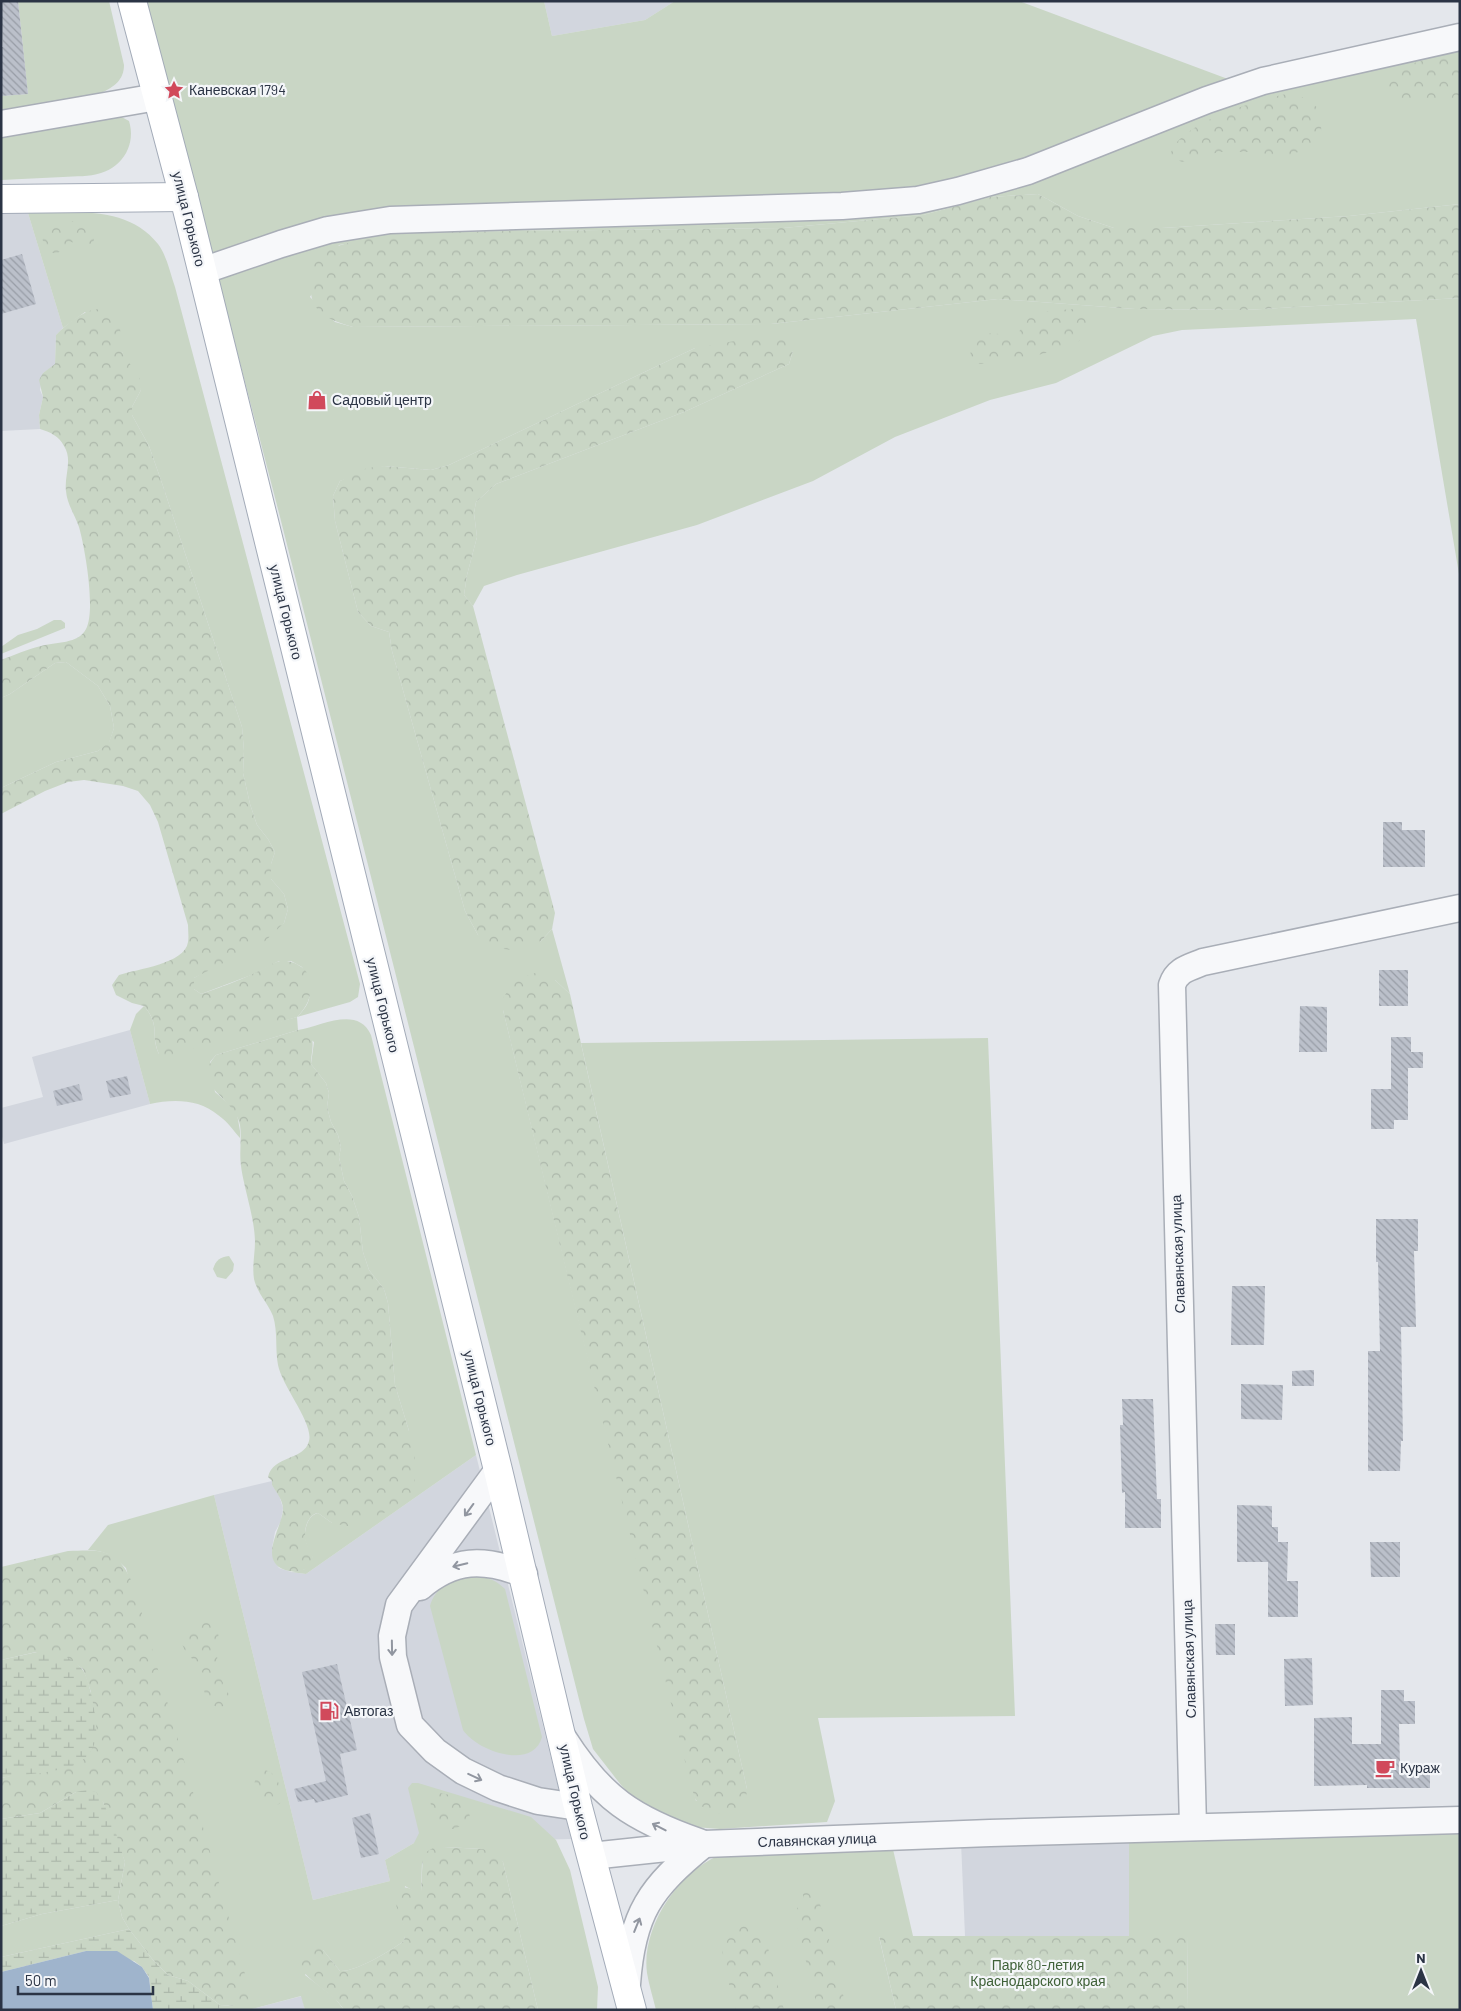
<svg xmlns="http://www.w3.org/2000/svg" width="1461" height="2011" font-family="Barlow,sans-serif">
	<defs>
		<pattern id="forest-crowns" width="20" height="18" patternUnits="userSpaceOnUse" patternTransform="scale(1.25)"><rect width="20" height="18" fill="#c9d6c5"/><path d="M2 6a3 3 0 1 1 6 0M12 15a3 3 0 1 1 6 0" fill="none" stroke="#adb8ab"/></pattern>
		<pattern id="wetland-marsh" width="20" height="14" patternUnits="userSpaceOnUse" patternTransform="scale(1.25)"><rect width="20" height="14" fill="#c9d6c5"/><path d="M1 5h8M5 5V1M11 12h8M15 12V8" fill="none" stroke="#adb8ab"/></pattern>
		<pattern id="building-back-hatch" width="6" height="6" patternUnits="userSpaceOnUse" patternTransform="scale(1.25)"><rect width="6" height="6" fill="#bbc0ca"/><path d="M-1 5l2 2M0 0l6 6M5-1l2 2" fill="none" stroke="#989da6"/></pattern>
	</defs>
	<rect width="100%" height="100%" fill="#e4e7ec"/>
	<!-- built -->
	<g fill="#d2d6de">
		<polygon points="544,1 675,1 645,20 552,36"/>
		<polygon points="1,213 28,213 63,328 56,335 55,365 43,373 40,390 43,397 39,415 40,429 1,431"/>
		<polygon points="130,1030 150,1104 4,1144 1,1133 1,1108 43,1097 32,1057"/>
		<polygon points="476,1455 571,1839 414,1843 385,1860 390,1881 313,1900 214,1495 272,1481 272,1485 279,1495 283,1508 281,1521 275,1532 272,1548 274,1561 279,1568 291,1572 306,1574"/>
		<polygon points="1129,1839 1129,1936 965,1936 961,1842"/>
		<polygon points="302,1996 305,2010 248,2010"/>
	</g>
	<!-- green -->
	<g fill="#c9d6c5">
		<path d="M18,1H109L124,65C124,80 114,87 101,93L1,118V96L28,94Z"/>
		<polygon points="146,1 544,1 552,36 645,20 675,1 1019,1 1260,91 1460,46 1460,204 1349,216 1162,228 1114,228 1078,216 1038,194 990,197 923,215 783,228 417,232 339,245 310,297 335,322 353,327 771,324 998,299 1135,309 1244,310 1460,298 1460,580 1416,319 1182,330 1153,336 1056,383 990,400 895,437 813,481 697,525 517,575 484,586 473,606 464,595 467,575 477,537 474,513 476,502 496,484 684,412 789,364 793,351 695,348 449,465 431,470 384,466 340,481 333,496 335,521 358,612 371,626 389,632 392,651 465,911 478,935 540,942 552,929 570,994 555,980 503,1010 696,1801 747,1789 581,1043 988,1038 1015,1716 818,1718 835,1801 827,1822 720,1829 694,1827 673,1821 633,1798 621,1785 593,1749 584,1719 279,513"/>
		<path d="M116,114L129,121C136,143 124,166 101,173C89,177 76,176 63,177C42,178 22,179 1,180V134Z"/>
		<path d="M28,213C72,213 127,204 158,244C167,256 170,273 175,287L360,984L358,997L350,1002L297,1017L298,1030C321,1026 358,1005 371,1035L476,1455L306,1574L291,1572L305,1569L313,1558C310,1552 306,1545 305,1539C304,1529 308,1515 318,1513L332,1523L409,1431L395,1385L388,1303L384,1289L369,1270L363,1252L359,1217L352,1196L344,1181L339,1157L341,1147L338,1135L331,1122L327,1107L329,1093L326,1083L311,1064L314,1042L298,1030L216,1055L210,1062L215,1092L229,1104L237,1114L240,1131V1138C233,1130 227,1121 218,1115C199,1099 173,1099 150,1104L130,1030L136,1014L144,1006C161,1026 150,1035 159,1054L297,1017C316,998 310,990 302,967L291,961H279L254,974L201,994L194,989V978L284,923L288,909L284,894L271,879V864L275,852L268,839L257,825L250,804L243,773L244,751L242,727L163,486L149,446L132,415V407L141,390L122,352L85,312L63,328Z"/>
		<polygon points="54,620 61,620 65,623 65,628 1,654 1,647 18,635 37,629"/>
		<polygon points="66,662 98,686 110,706 114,728 109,743 98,751 56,762 1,788 1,698 10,694 55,663"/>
		<path d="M229,1256L234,1264L233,1271L226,1279L217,1277L213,1269C216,1260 220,1257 229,1256Z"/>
		<path d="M214,1495L313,1900L390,1881L385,1860L414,1843L419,1833L408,1788L412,1783H418L531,1817L556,1840L570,1870L598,1987L597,2010H538L503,1862L482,1849L444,1847L422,1863L421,1891H414L405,1886L401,1917L406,1931L404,1941C390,1951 356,1972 340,1971L323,1950L305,1975L335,1998L344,2010H305L301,1996L248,2010H218L220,2005L235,2006L126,1568C113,1556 107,1551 88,1550L108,1525Z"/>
		<path d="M465,1573C481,1576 493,1577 505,1589L542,1737C533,1771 477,1751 463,1730L430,1606C435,1588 449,1582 465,1573Z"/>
		<polygon points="1460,1828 1460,2010 1188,2010 1187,1936 1129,1936 1129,1839"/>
		<path d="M892,1845L913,1936L879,1937L896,2010H656C653,1998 649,1985 647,1973C641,1929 677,1873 718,1856C730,1852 749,1854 763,1853C806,1850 849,1847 892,1845Z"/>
		<polygon points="118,1900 122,1917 129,1929 1,1957 1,1926 42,1914"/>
	</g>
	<!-- forest -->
	<g fill="url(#forest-crowns)">
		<polygon points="1460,51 1460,99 1404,104 1388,95 1385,83 1391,69"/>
		<path d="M1291,93L1309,100L1322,112L1321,132L1315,146L1287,156L1250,152H1219L1182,162L1169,156C1171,152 1174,146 1177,142C1200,117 1258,100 1291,93Z"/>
		<path d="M1038,194L1078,216L1114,228H1162L1349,216L1460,204V298L1244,310L1135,309L998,299L771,324L353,327C309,315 306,300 314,258C343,238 383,237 417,232L783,228L923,215L990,197Z"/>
		<path d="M73,221L84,223L93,228L95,236L93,243L87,245L71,242C67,244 65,248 61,251C49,259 40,243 43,232C55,227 59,223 73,221Z"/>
		<path d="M96,309L106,311L114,317L120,328L122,352L140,379L141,390L132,407V415L149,446L163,486L242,727L244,751L243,773L250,804L257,825L268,839L275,852L271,864V879L284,894L288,909L284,923L263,943L194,978V989L201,994C219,988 238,981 255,973C263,969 272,963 280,961C293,959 310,969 311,983C311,998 307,1007 297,1017L168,1056L159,1054C150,1034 161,1026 144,1006L132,1003L116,995L112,985L119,975C137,969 185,964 188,942C189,937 188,931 188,925L158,822L150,805L138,791L123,786L84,780L68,782L45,791L1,814V788L56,762L98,751L109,742L114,728L110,706L98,686L66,662L55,663L10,694L1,698V660C14,655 28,649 41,646C55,642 79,644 86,629C96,610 85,548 79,527C75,515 67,504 66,491C64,476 73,460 64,446C59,436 50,432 40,429L39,415L43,397L39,380L43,373L55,364L56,335C68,323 80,313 96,309Z"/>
		<path d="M1072,309L1087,314C1087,323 1088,331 1081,339C1071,351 994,365 977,364L970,356L973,340L984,333L1016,335L1022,328L1024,318L1041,312Z"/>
		<polygon points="771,337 786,340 793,351 789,364 684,412 496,484 476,502 474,513 477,537 467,575 464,595 473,606 555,913 552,929 540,942 520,951 496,948 478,935 465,911 392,651 389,632 371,626 358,612 335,521 333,496 340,481 367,468 384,466 431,470 449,465 695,348 740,340"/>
		<path d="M535,973L555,980L570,994L747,1789C747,1792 746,1797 745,1800C737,1821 707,1816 696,1800C694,1797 693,1790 691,1786L503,1010V998L515,980Z"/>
		<path d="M298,1030H306C317,1040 311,1050 311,1064L326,1083L329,1093L327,1107L331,1122L338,1135L341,1147L339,1157L344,1181L352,1196L359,1217L363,1252L369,1270L384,1289L388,1303L395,1385L409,1431L415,1456V1478L414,1488L409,1496L392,1509L359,1525L347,1526L332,1523L318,1513C307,1515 303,1531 306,1541C307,1547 313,1553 313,1558C314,1571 293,1573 285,1570C257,1560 283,1526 283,1509C283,1500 276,1492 272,1485V1481L268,1477C273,1455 304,1461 309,1441C314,1424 282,1386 278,1365C275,1349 278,1332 273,1316C268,1303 257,1293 254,1279C252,1266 255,1254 255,1241C255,1219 244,1189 241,1166C239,1152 242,1138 240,1125C235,1096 188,1087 216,1055Z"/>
		<path d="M68,1551C108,1549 119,1550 135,1589L251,1995L248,2003L235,2006L220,2005L188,1981L168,1975L153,1960L129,1929L122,1917L118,1900L125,1862L103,1802L76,1792L40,1813L1,1819V1778L15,1775L91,1692L83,1669L68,1658L36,1652L1,1660V1567Z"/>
		<path d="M205,1618L215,1622C223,1643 215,1649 218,1667C219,1677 226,1688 230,1697L227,1705L218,1708C195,1694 210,1685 200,1667C196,1661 190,1658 186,1652C174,1634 189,1623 205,1618Z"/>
		<path d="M265,1770C280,1774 280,1789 282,1802L272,1808C255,1802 251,1790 257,1773Z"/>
		<path d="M434,1793C453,1793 471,1800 470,1822L454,1829H446C437,1820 430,1810 430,1797Z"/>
		<path d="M444,1847L482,1849L494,1852L503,1862L538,2010H344C341,2006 338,2001 334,1998C320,1985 276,1961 316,1947L323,1950L340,1971C356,1972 390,1951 404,1941C409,1920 387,1905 398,1887C407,1886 412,1891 421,1891L423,1854L433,1848Z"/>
		<polygon points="806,1885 815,1888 818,1896 847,2010 818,2010 794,1913 803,1900 803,1891"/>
		<path d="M743,1926L758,1928L766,1940L784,2010H736C733,1996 717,1948 724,1937C729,1930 736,1928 743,1926Z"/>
		<polygon points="879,1936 1187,1936 1188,2010 896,2010"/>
	</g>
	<!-- wetland -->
	<g fill="url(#wetland-marsh)">
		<path d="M37,1652C53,1652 71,1655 82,1669C90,1678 98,1724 96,1736C95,1747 89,1756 80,1762C64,1773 22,1774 1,1778V1660Z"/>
		<polygon points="86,1790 96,1792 103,1802 115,1830 125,1862 118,1900 42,1914 1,1926 1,1819 40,1813 76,1792"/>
		<polygon points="129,1929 153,1960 168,1975 188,1981 220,2005 218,2010 153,2010 149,1977 142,1967 134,1961 86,1951 1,1972 1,1957"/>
	</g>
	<!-- water -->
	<polygon fill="#9fb4cc" points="86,1951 117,1951 142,1967 149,1978 153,2010 1,2010 1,1972"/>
	<!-- building -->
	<g fill="url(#building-back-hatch)">
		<polygon points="1,1 18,1 28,94 1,96 1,47 3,47"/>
		<polygon points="22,254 36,304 1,314 1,260"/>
		<polygon points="1383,822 1402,822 1402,830 1425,830 1425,867 1383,867"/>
		<rect x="1379" y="970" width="29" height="36"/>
		<polygon points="1300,1006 1327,1007 1327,1052 1299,1052"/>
		<polygon points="1391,1037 1411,1037 1411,1052 1423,1052 1423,1068 1408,1068 1408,1120 1394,1120 1394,1129 1371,1129 1371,1089 1391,1089"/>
		<polygon points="127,1076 131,1094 110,1098 106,1081"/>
		<polygon points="79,1084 83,1100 57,1106 53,1091"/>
		<polygon points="1376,1219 1418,1219 1418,1251 1414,1251 1416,1327 1401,1327 1403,1441 1401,1441 1400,1471 1368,1471 1368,1351 1380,1351 1378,1262 1376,1262"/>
		<polygon points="1232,1286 1265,1286 1264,1345 1231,1345"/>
		<polygon points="1314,1370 1314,1386 1292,1386 1292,1371"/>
		<polygon points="1241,1384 1283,1385 1282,1420 1241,1419"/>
		<polygon points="1122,1399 1153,1399 1157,1499 1161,1499 1161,1528 1125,1528 1125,1492 1122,1493 1120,1425 1123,1425"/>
		<polygon points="1237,1505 1272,1506 1272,1527 1278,1527 1278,1542 1288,1542 1287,1581 1298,1581 1298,1617 1268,1617 1268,1562 1237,1562"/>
		<polygon points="1370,1542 1400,1542 1400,1577 1371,1577"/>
		<polygon points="1215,1624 1235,1624 1235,1655 1216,1655"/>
		<polygon points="1312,1658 1313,1705 1285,1706 1284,1659"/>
		<polygon points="337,1664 357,1750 340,1754 348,1795 315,1803 314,1799 298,1802 294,1789 326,1781 302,1672"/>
		<polygon points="1381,1690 1404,1690 1404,1701 1415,1701 1415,1724 1399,1724 1400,1765 1430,1765 1430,1788 1367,1788 1367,1785 1314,1786 1314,1718 1352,1717 1352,1744 1381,1744"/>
		<polygon points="370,1813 379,1854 361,1858 352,1818"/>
	</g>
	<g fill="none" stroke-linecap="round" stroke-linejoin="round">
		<defs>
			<g id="minor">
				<polyline points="1,124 157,97"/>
				<polyline points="202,271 281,244 328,230 390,220 842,206 918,200 958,191 1028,171 1207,100 1263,81 1460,37"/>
				<polyline points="498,1470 399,1605 392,1636 393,1657 410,1725 435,1751 463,1771 498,1788 538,1801 578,1807"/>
				<path d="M420,1587C454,1558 484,1558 524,1574"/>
				<path d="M563,1738C601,1798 633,1819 699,1842"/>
				<path d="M1193,1827L1172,985C1177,970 1188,968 1203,962L1460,908"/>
				<polyline points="591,1856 704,1844 990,1833 1460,1820"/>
				<path d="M627,1984C632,1913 650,1888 704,1844"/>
			</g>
			<g id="major">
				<polyline points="132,1 184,197 498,1470 578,1807 632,2010"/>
				<polyline points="1,199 184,197"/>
			</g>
		</defs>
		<!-- minor casing -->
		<use href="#minor" stroke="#a9aeb7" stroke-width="29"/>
		<!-- major casing -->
		<use href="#major" stroke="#a3abb8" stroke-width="30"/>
		<!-- minor -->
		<use href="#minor" stroke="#f7f8fa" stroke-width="26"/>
		<!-- major -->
		<use href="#major" stroke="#fff" stroke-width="28"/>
	</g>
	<!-- one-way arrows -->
	<defs><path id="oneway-shaft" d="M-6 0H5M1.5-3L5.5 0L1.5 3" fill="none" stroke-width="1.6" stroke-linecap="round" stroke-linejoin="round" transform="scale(1.25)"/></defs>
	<g stroke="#9196a0">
		<use href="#oneway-shaft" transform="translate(469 1510) rotate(126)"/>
		<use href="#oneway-shaft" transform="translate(460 1565) rotate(167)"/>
		<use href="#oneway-shaft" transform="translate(392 1648) rotate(89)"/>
		<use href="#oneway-shaft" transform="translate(475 1777) rotate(25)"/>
		<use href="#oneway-shaft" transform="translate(659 1827) rotate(-153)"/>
		<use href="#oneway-shaft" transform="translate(637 1925) rotate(-68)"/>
	</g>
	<!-- icons -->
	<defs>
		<symbol id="sight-bare" viewBox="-9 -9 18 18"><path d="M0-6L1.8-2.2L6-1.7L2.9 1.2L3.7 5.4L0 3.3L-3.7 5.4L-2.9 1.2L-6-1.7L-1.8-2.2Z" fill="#d1495b" stroke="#f4f6f9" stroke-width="2.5" paint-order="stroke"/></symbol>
		<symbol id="shop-bare" viewBox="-9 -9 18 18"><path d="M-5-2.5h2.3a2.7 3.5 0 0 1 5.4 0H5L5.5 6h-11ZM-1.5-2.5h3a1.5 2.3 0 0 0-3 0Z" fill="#d1495b" stroke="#f4f6f9" stroke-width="2.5" paint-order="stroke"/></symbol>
		<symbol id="fuel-bare" viewBox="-9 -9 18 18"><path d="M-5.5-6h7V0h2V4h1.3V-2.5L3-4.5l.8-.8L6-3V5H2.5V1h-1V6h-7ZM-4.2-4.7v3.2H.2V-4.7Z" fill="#d1495b" stroke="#f4f6f9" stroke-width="2.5" paint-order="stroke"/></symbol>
		<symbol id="cafe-bare" viewBox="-9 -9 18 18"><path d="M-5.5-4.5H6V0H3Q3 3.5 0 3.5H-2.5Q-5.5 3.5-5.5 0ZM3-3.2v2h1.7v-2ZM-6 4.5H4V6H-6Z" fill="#d1495b" stroke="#f4f6f9" stroke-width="2.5" paint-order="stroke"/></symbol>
	</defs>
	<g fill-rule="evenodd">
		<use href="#sight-bare" x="160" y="76" width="28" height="28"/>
		<use href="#shop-bare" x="303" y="386" width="28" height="28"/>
		<use href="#fuel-bare" x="315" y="1697" width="28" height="28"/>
		<use href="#cafe-bare" x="1371" y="1754" width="28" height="28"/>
	</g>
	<g text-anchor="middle" stroke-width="4.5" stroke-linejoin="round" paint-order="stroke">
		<!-- poi labels -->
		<g font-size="14" fill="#2b3445" stroke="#f4f6f9" text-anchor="start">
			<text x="189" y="95">Каневская 1794</text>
			<text x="332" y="405">Садовый центр</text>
			<text x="344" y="1716">Автогаз</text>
			<text x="1400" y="1773">Кураж</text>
		</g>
		<!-- street labels -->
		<g font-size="14" fill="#2b3445" stroke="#f4f6f9">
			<text transform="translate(189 219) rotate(76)" y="5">улица Горького</text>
			<text transform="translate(286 612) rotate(76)" y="5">улица Горького</text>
			<text transform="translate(383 1005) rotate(76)" y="5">улица Горького</text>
			<text transform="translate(1178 1254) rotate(-92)" y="5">Славянская улица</text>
			<text transform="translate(480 1398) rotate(76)" y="5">улица Горького</text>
			<text transform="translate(1189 1659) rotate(-92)" y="5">Славянская улица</text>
			<text transform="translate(575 1792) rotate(77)" y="5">улица Горького</text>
			<text transform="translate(817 1840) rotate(-2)" y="5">Славянская улица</text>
		</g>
		<!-- park labels -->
		<g font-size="14" fill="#3f6138" stroke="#f4f6f9">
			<text x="1038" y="1970">Парк 80-летия<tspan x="1038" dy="16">Краснодарского края</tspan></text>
		</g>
	</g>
	<!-- border -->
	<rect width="1461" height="2011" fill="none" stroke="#2b3445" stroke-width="5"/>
	<!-- north arrow -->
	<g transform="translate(1421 1971)" stroke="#f4f6f9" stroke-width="4" paint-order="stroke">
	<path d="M0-4L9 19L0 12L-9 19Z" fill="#2b3445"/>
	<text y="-8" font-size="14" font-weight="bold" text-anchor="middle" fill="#2b3445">N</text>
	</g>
	<!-- scale -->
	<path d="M18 1986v8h135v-8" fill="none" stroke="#2b3445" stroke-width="2.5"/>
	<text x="25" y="1986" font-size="15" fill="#2b3445" stroke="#f4f6f9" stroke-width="4" paint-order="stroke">50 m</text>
</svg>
